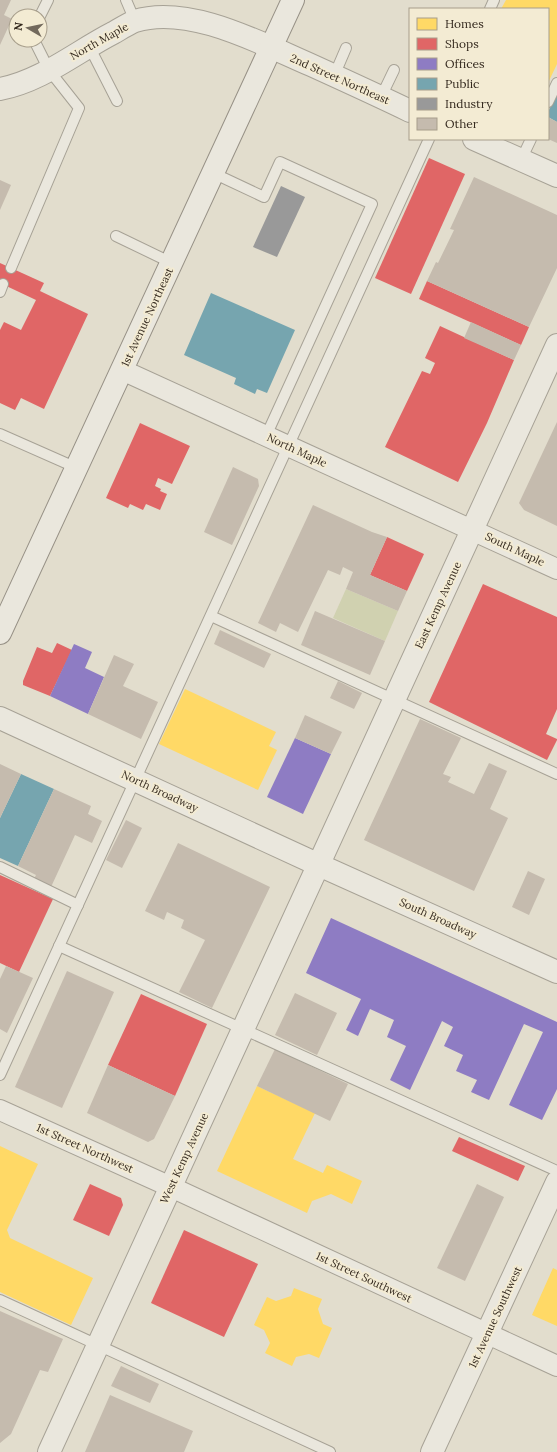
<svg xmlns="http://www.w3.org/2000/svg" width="557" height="1452" font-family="Lora,serif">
	<rect width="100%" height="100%" fill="#e2ddcd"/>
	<!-- green -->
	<polygon fill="#d0d1b0" points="346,589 398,611 385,641 333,618"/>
	<!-- homes -->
	<g fill="#ffd966">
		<polygon points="506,0 557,0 557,64 548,83 548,9 501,9"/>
		<polygon points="185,689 276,732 269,746 277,750 258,790 159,744"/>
		<polygon points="257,1086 315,1113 293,1159 323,1173 327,1165 362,1181 352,1204 331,1194 312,1201 307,1213 217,1171"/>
		<polygon points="0,1146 38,1164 7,1230 10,1238 93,1278 71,1325 0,1292"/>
		<polygon points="553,1268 557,1270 557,1326 532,1315"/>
		<polygon points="294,1288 322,1299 318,1309 323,1324 332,1328 319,1358 309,1354 296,1357 292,1366 265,1353 270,1343 264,1330 254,1325 267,1297 276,1301 291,1296"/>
	</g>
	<!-- shops -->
	<g fill="#e06666">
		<polygon points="429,158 465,174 411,294 375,278"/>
		<polygon points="0,263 44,283 40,291 88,314 44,409 21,398 15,410 0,403 0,330 4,322 21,330 36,300 0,283"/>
		<polygon points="427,281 529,327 521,345 419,299"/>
		<polygon points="440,326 514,360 487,423 458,482 385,447 422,371 430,374 435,363 425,358"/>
		<polygon points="140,423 190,446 172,484 158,478 155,486 161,489 160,491 167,494 160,510 146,504 143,510 130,504 128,508 106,498"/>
		<polygon points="387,537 424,554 407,591 370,575"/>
		<polygon points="483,584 557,617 557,709 546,734 557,739 557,740 547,760 429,702"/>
		<polygon points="57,643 72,650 50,696 23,685 23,681 37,647 52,653"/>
		<polygon points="0,875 53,899 19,972 0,963"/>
		<polygon points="141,994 207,1024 175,1096 108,1065"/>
		<polygon points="459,1137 525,1166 518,1181 452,1151"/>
		<polygon points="90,1184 121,1198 123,1205 109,1236 73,1220"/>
		<polygon points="184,1230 258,1264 224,1337 151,1303"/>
	</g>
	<!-- offices -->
	<g fill="#8e7cc3">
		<polygon points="74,644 92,652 85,668 104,677 88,714 50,696"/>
		<polygon points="295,738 331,754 303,814 267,797"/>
		<polygon points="331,918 557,1022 557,1089 542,1120 509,1105 543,1032 524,1024 489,1100 471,1092 477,1080 456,1071 463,1055 444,1046 453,1027 442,1021 410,1090 390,1080 406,1046 387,1037 394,1020 370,1009 358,1036 346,1030 361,999 306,973"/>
	</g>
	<!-- public -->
	<g fill="#76a5af">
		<polygon points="557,93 557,122 548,117 548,112"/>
		<polygon points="211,293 295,330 267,393 257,389 255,394 234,384 236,378 184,355"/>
		<polygon points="21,774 54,789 18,866 0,858 0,818"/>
	</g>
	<!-- industry -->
	<polygon fill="#999" points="281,186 305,197 277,257 253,247"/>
	<!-- building -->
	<g fill="#c5bbae">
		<polygon points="0,0 11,0 4,15 12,19 0,45"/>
		<polygon points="548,117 557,122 557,143 548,139"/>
		<polygon points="474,177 557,215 557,268 529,327 427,281 436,262 438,263 454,230 450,229"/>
		<polygon points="0,180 11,185 0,210"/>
		<polygon points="471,322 521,345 514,360 464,338"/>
		<polygon points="557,422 557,526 524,510 519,503"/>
		<polygon points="233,467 258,479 259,486 232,545 204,532"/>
		<polygon points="313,505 372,532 387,537 370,575 407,591 398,611 346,589 353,572 343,567 340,575 328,570 298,632 280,623 276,632 258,623"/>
		<polygon points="315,611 385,641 370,675 301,645"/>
		<polygon points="220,630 271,654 264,668 214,644"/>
		<polygon points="114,655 134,664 123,686 158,702 141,739 88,714"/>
		<polygon points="338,681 362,693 354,709 330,698"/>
		<polygon points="305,715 342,732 331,754 295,738"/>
		<polygon points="420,719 461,738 443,774 451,777 448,782 474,794 489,763 507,771 490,809 508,818 474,891 364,840"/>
		<polygon points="0,764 21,774 0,818"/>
		<polygon points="54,789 91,806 88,814 102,821 92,843 75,835 51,887 34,879 36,875 18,866"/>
		<polygon points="126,820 142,828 122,868 106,860"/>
		<polygon points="178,843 270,887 212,1008 179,992 205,940 181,928 184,920 167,912 164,920 145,911"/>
		<polygon points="528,871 545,879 529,915 512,907"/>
		<polygon points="6,966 33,978 7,1033 0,1029 0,979"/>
		<polygon points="67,971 114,992 62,1108 15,1087"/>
		<polygon points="295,993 337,1013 317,1055 275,1035"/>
		<polygon points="275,1049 348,1084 330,1121 257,1086"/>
		<polygon points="108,1065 175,1096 154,1139 148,1142 87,1113"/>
		<polygon points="477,1184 504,1197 465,1281 437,1268"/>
		<polygon points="0,1311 63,1339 48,1372 40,1370 11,1434 0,1443"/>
		<polygon points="121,1366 159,1384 150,1403 111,1386"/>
		<polygon points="110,1395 193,1431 184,1452 85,1452"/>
	</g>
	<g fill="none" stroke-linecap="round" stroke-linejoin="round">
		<defs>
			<g id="service">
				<polyline points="126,0 135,21"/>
				<polyline points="490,9 494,0"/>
				<polyline points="40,16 48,0"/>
				<polyline points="89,46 117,101"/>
				<polyline points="334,76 346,48"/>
				<polyline points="381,97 394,70"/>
				<polyline points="548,102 557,83"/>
				<polyline points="521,160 531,139"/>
				<polyline points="213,173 264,197 280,162 372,204 266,436"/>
				<polyline points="116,236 172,263"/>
				<polyline points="11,268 79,108 49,70 34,40"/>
				<polyline points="0,292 3,284"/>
				<polyline points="0,434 77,468"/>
				<polyline points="211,616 557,774"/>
				<polyline points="0,867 78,905"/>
				<polyline points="59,946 557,1171"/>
				<polyline points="0,1075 429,139"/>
				<polyline points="0,1300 330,1452"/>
			</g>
			<g id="minor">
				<polyline points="122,370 557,569"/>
				<polyline points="0,1110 171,1187 557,1366"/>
			</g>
			<g id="tertiary">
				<path d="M0,89C42,81 76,52 113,33C120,29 128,24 135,21C189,4 262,44 311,65C344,80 377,95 410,111"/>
				<polyline points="474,139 557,176"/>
				<polyline points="0,718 319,865 557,972"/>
				<polyline points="49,1452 557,345"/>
				<polyline points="432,1452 557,1182"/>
			</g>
			<polyline id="secondary" points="0,633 293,0"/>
		</defs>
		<!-- service casing -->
		<use href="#service" stroke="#a7a296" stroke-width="12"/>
		<!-- minor casing -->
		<use href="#minor" stroke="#a7a296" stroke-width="22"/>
		<!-- tertiary casing -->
		<use href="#tertiary" stroke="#a7a296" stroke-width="24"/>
		<!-- secondary casing -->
		<use href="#secondary" stroke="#979186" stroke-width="24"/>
		<!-- service -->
		<use href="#service" stroke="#eae7dd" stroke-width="10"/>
		<!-- minor -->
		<use href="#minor" stroke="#eae7dd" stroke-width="20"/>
		<!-- tertiary -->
		<use href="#tertiary" stroke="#eae7dd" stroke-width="22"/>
		<!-- secondary -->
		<use href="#secondary" stroke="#eae7dd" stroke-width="22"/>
	</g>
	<g text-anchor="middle" stroke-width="4" stroke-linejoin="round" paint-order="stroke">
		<!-- street labels -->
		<g font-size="11" fill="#352a1f" stroke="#f3ebd3">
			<text transform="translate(99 41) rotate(-29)" y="4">North Maple</text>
			<text transform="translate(340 79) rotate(24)" y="4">2nd Street Northeast</text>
			<text transform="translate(147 317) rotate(-65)" y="4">1st Avenue Northeast</text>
			<text transform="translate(297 450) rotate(25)" y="4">North Maple</text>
			<text transform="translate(515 549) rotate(25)" y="4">South Maple</text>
			<text transform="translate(438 605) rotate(-65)" y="4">East Kemp Avenue</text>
			<text transform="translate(160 791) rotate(25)" y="4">North Broadway</text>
			<text transform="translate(438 918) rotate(24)" y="4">South Broadway</text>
			<text transform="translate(85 1148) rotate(24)" y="4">1st Street Northwest</text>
			<text transform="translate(184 1158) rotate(-65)" y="4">West Kemp Avenue</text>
			<text transform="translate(364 1277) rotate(25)" y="4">1st Street Southwest</text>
			<text transform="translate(495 1317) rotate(-65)" y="4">1st Avenue Southwest</text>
		</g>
	</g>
	<!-- legend -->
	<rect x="409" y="8" width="140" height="132" fill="#f3ebd3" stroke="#a79e8b"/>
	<rect x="417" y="18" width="20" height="12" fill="#ffd966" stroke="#a79e8b"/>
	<text x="445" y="28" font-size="12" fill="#352a1f">Homes</text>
	<rect x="417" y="38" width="20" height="12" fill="#e06666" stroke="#a79e8b"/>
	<text x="445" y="48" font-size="12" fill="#352a1f">Shops</text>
	<rect x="417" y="58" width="20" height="12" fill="#8e7cc3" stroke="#a79e8b"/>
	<text x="445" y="68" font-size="12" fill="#352a1f">Offices</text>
	<rect x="417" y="78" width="20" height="12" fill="#76a5af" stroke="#a79e8b"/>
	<text x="445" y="88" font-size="12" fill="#352a1f">Public</text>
	<rect x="417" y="98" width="20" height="12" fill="#999999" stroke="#a79e8b"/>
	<text x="445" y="108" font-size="12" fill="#352a1f">Industry</text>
	<rect x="417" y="118" width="20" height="12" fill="#c5bbae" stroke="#a79e8b"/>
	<text x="445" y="128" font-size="12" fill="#352a1f">Other</text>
	<!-- north arrow -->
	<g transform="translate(28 28) rotate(279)"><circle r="19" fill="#f3ebd3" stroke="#a79e8b"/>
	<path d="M0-3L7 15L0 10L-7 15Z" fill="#72695c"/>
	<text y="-6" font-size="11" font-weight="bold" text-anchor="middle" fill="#352a1f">N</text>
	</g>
</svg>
